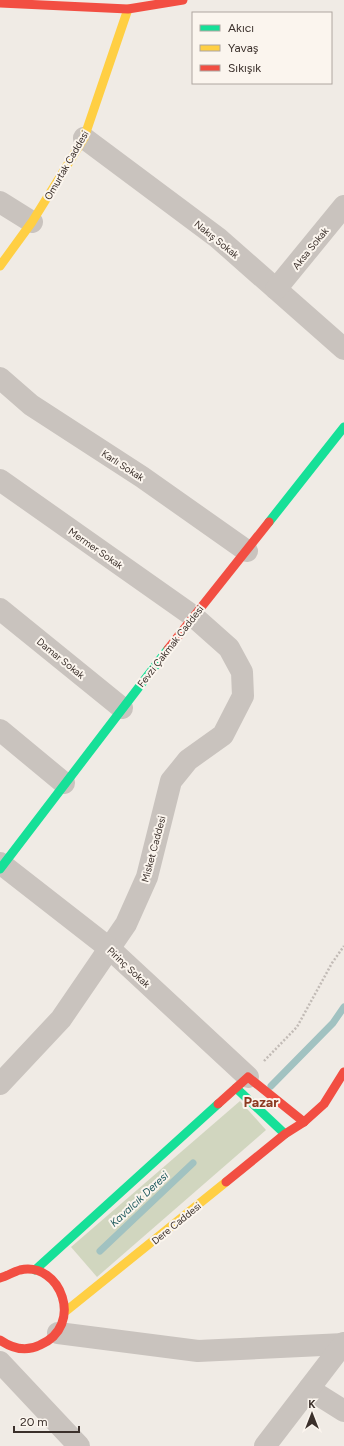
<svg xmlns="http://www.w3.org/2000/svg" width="344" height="1446" font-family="Figtree,sans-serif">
	<rect width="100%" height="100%" fill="#f0ebe5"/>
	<!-- green -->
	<polygon fill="#d1d6bf" points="240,1101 266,1130 97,1277 71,1247"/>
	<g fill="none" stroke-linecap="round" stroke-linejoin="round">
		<!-- stream -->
		<g stroke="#a1c2c1" stroke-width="7">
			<polyline points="271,1086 333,1023 344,1007"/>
			<polyline points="100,1251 193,1163"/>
		</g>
		<!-- path -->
		<polyline stroke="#c2bbb6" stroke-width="2.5" stroke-dasharray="2 2" stroke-linecap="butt" points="264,1061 297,1027 332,963 344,946"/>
		<!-- street -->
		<g stroke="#c9c3be" stroke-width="22">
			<polyline points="84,138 218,238 344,349"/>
			<polyline points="0,202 32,222"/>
			<polyline points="276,289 344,206"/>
			<polyline points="0,378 31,405 142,477 247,551"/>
			<polyline points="0,480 193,616 229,648 242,672 243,696 223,735 188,760 171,781 147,877 126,924 61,1019 0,1084"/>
			<polyline points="0,609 122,708"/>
			<polyline points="0,730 64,783"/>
			<polyline points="0,863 109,948 248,1077"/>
			<polyline points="58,1333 198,1351 344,1344"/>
			<polyline points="0,1362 79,1446"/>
			<polyline points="309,1389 344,1411"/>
			<polyline points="265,1446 344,1343"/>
		</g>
		<!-- fast -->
		<g stroke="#16e098" stroke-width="9">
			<polyline points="269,522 344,427"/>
			<polyline points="0,869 168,649"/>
			<polyline points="236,1088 285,1134"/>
			<polyline points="35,1270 218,1104"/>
		</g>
		<!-- slow -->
		<g stroke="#ffcf43" stroke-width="9">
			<polyline points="0,266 32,222 84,138 128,9"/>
			<polyline points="66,1311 226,1182"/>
		</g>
		<!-- jam -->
		<g stroke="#f24e42" stroke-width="9">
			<polyline points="0,3 128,9 183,0"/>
			<polyline points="168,649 269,522"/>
			<polyline points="218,1104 248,1077 304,1122"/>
			<polyline points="226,1182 285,1134 304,1122 324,1104 344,1072"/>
			<path d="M0,1278C7,1276 13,1272 20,1270C61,1261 85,1326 40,1345C26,1352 13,1349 0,1340"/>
		</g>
	</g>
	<g text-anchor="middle" stroke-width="4" stroke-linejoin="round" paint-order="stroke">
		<!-- street labels -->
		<g font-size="10" fill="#3b302b" stroke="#fbf5ee">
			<text transform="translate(66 165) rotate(-60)" y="4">Omurtak Caddesi</text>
			<text transform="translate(217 239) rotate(39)" y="4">Nakış Sokak</text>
			<text transform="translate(310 248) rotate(-51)" y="4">Aksa Sokak</text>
			<text transform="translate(123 465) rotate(33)" y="4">Karlı Sokak</text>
			<text transform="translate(96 548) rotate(35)" y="4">Mermer Sokak</text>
			<text transform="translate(170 646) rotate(-52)" y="4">Fevzi Çakmak Caddesi</text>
			<text transform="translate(61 658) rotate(39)" y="4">Damar Sokak</text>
			<text transform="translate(153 849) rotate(-75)" y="4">Misket Caddesi</text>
			<text transform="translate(129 967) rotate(43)" y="4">Pirinç Sokak</text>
			<text transform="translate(176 1223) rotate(-39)" y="4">Dere Caddesi</text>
		</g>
		<!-- water labels -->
		<g font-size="11" font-style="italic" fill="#1f5a5e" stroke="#fbf5ee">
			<text transform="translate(139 1199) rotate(-43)" y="4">Kavalcık Deresi</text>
		</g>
		<!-- district labels -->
		<g font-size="14" font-weight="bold" fill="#8c3b22" stroke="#fbf5ee">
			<text x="261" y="1107">Pazar</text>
		</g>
	</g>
	<!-- legend -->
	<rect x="192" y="12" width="140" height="72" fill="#fbf5ee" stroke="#aea6a0"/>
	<rect x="200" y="25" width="20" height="6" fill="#16e098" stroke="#aea6a0"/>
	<text x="228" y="32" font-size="12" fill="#3b302b">Akıcı</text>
	<rect x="200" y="45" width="20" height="6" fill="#ffcf43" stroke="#aea6a0"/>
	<text x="228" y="52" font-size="12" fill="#3b302b">Yavaş</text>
	<rect x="200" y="65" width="20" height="6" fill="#f24e42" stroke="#aea6a0"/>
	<text x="228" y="72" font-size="12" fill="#3b302b">Sıkışık</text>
	<!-- north arrow -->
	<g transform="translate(312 1414)" stroke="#fbf5ee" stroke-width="3" paint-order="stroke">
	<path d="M0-3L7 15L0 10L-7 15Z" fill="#3b302b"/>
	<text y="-6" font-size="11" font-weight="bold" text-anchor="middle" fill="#3b302b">K</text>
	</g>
	<!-- scale -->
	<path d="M14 1426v6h65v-6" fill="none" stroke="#3b302b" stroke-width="2"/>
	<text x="20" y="1426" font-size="12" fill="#3b302b" stroke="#fbf5ee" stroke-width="3" paint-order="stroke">20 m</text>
</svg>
